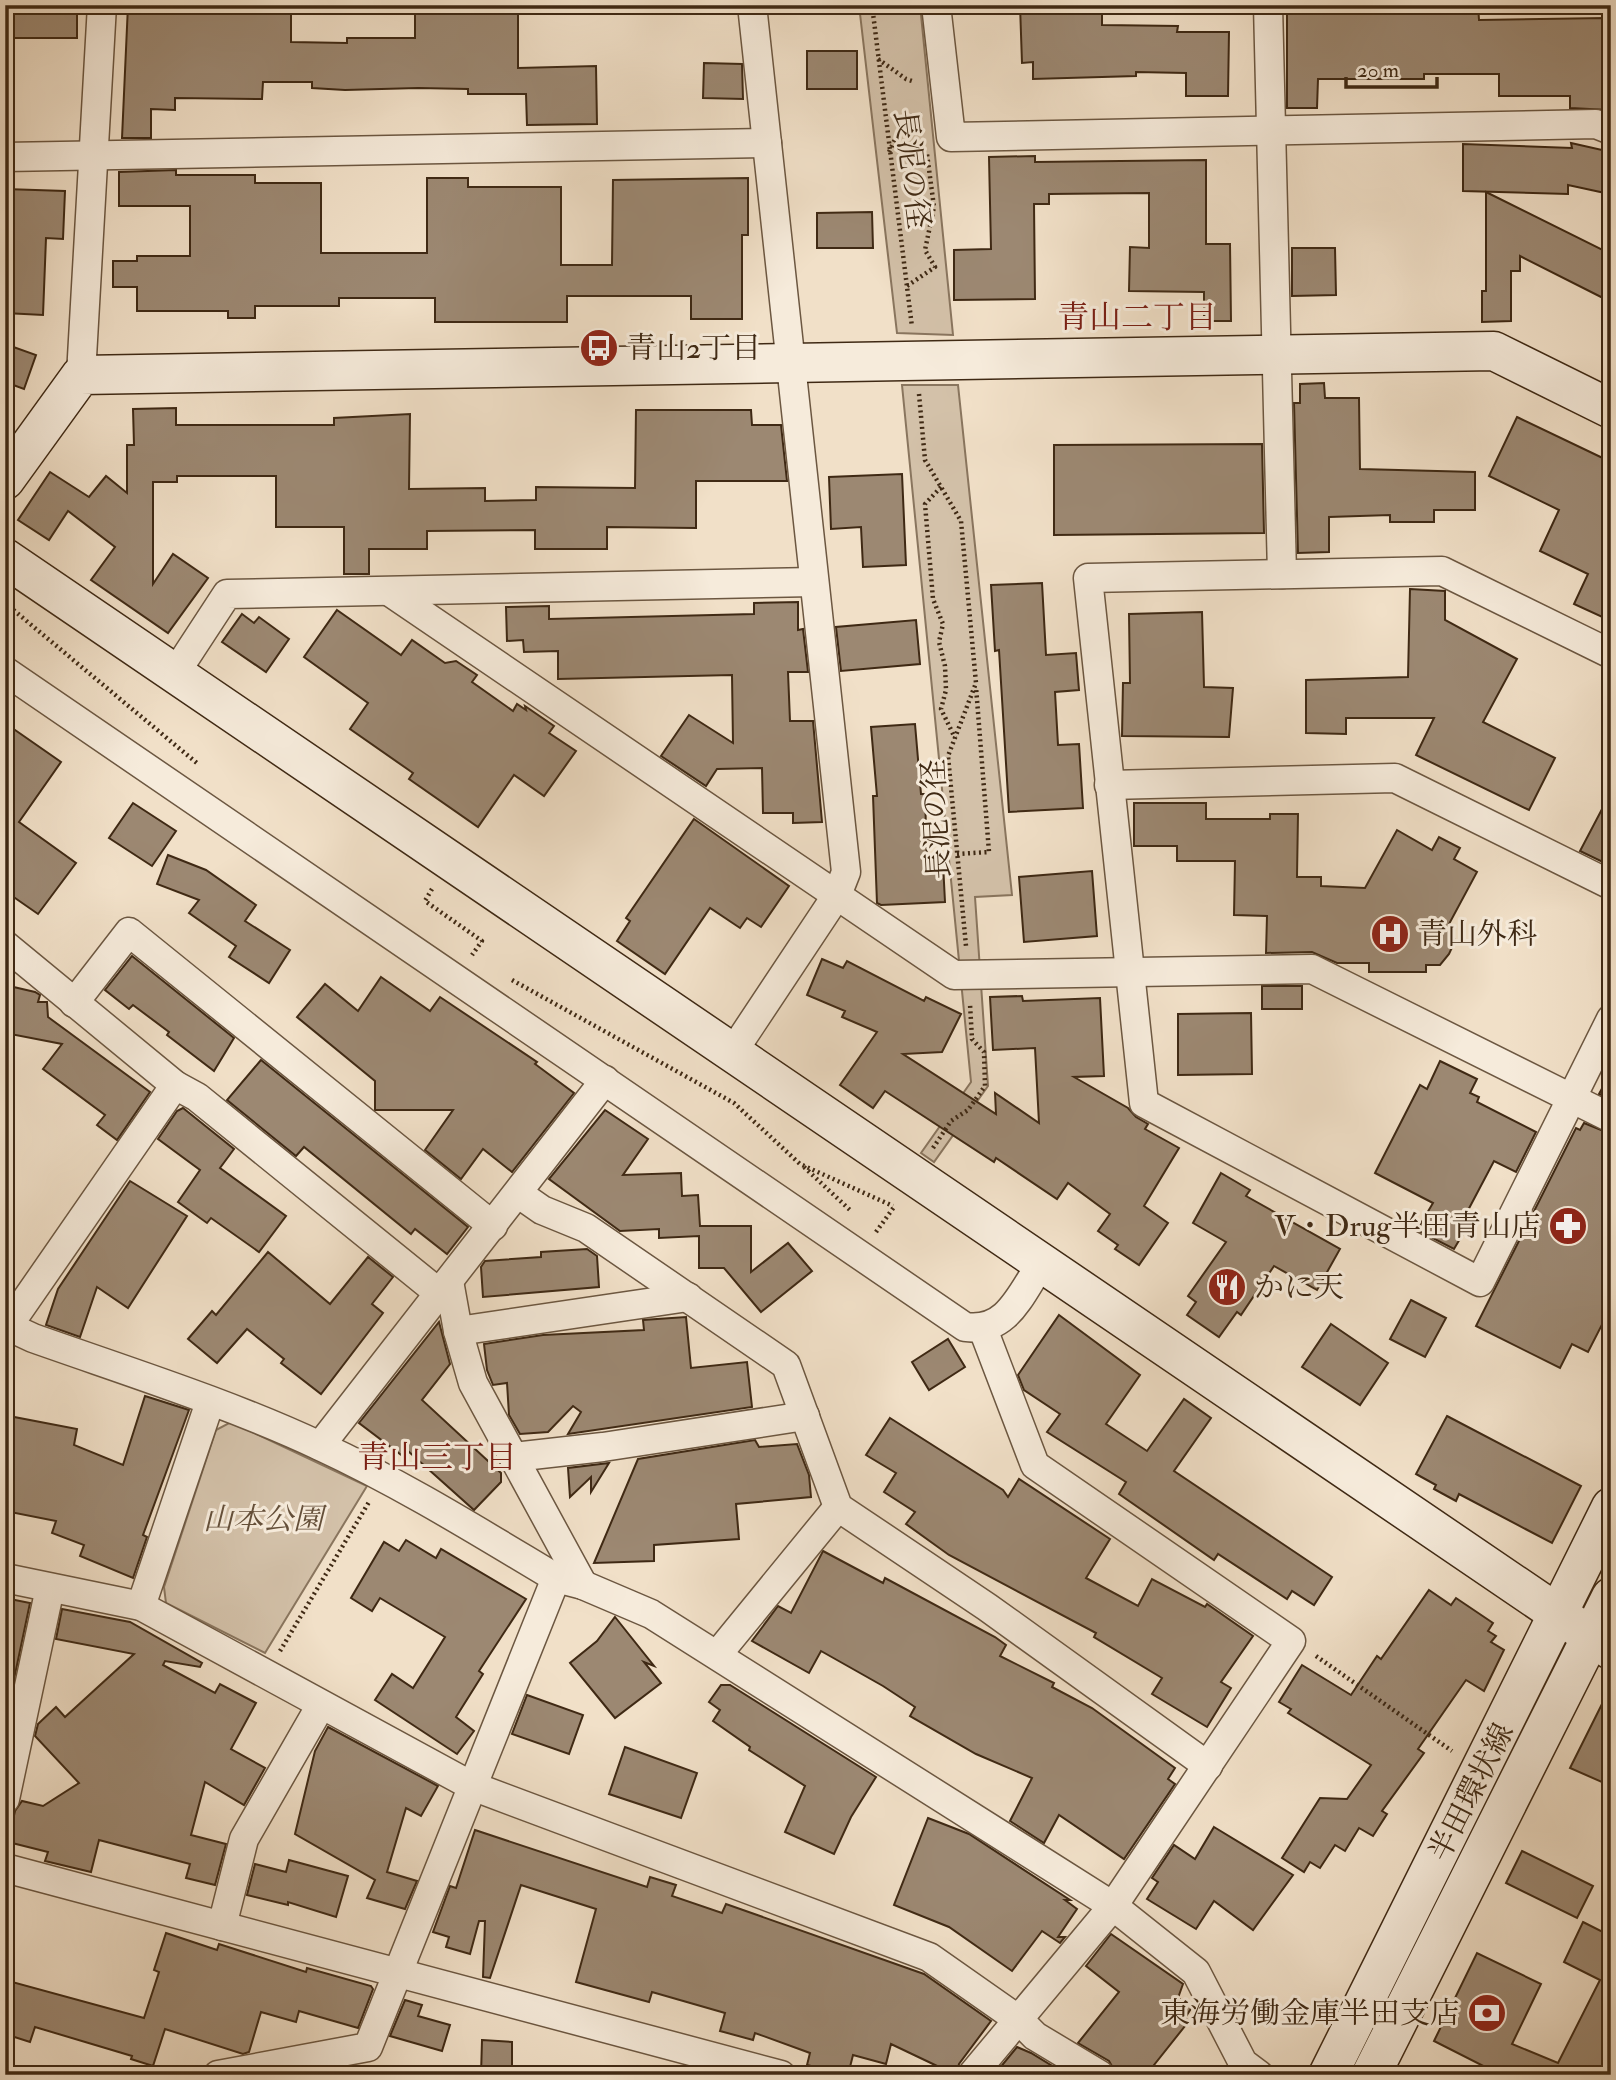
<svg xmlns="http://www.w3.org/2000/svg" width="1616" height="2080" font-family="'IM FELL Double Pica','Noto Serif JP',serif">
	<rect width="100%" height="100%" fill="#f1e0c8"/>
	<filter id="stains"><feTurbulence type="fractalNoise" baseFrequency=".00286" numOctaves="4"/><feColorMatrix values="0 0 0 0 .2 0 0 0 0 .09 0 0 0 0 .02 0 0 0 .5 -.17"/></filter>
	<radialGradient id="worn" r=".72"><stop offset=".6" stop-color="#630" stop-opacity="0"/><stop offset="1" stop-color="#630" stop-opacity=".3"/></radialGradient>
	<!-- green -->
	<g fill="#d3c1a9" stroke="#89755e" stroke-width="2">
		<polygon points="859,5 920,5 953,335 897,333"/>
		<polygon points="902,385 958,385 1012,895 975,897 988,1086 934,1162 921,1153 971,1082"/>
		<polygon points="231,1422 367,1486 265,1653 166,1603 164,1587 216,1430"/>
	</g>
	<!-- building -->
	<g fill="#9c8872" stroke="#3f2914" stroke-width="2">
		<rect x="5" y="5" width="72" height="33"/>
		<polygon points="128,5 291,5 291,42 347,43 347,38 415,38 415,5 518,5 518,68 596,66 597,124 527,125 526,94 468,94 468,89 418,88 345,90 312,88 312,82 263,82 262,99 175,98 175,110 151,109 151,138 122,138"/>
		<polygon points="1020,5 1102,5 1102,25 1178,26 1177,32 1229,32 1228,96 1186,96 1186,73 1136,72 1136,76 1033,79 1033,62 1022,63"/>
		<polygon points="1287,5 1478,5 1479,20 1605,18 1609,110 1570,108 1570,96 1499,96 1499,74 1424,74 1424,79 1318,79 1317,108 1287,108"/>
		<rect x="807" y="51" width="50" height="38"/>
		<polygon points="704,63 742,64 743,99 703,98"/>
		<polygon points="1571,143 1611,152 1605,193 1568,185 1568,194 1463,191 1463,144 1572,148"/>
		<polygon points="1035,156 1035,162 1206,160 1206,244 1230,244 1231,321 1204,321 1204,292 1129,291 1130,247 1149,248 1149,193 1049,194 1049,204 1034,204 1035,299 954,300 954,250 991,249 989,157"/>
		<polygon points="176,170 176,175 255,175 255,183 321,183 321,253 427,253 427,178 468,178 468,187 561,187 561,265 612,265 613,180 748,178 748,235 742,235 742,319 691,319 691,296 567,296 567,322 435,322 435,298 339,298 339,306 255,306 255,318 228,318 228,311 137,311 137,287 113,287 113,261 137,261 137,256 190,256 190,206 119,206 119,172"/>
		<polygon points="5,189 65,191 63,239 46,238 43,315 5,313"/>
		<polygon points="1486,192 1611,254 1611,302 1520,256 1520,271 1511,271 1511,321 1482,322 1482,291 1486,291"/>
		<polygon points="872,212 873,248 817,248 817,213"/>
		<polygon points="1292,248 1335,248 1336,295 1292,296"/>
		<polygon points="5,344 36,355 24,389 5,382"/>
		<polygon points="1324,383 1325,398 1359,398 1360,469 1475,472 1475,510 1434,510 1434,522 1390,522 1390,515 1329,517 1329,552 1298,553 1294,403 1300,403 1300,384"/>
		<polygon points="176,408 176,425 334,425 334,418 410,414 409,489 485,488 485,501 536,500 536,487 635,488 636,410 751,410 752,425 781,425 787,481 696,481 696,528 607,527 607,549 535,549 535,530 427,531 427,549 369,549 369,574 344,574 344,527 276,527 276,476 177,476 177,482 153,482 153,584 173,554 208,578 168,633 91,580 115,547 68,511 49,540 18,520 50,472 89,497 106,476 127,493 127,445 134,445 133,409"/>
		<polygon points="1517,417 1611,462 1611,621 1574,604 1588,574 1540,551 1559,510 1489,476"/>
		<polygon points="1262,444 1264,533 1054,535 1054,445"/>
		<polygon points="902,474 906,565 863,567 861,527 831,529 829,477"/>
		<polygon points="1042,583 1046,655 1076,653 1079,690 1055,692 1058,745 1079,744 1083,808 1009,812 999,650 995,651 991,585"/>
		<polygon points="1410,589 1445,591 1445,620 1517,659 1483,722 1555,758 1529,810 1416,755 1434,718 1346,718 1346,734 1306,733 1306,680 1408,677"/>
		<polygon points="798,602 798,630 803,629 808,672 788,672 790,721 813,721 822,822 793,823 793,813 763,813 762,768 717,769 706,786 661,756 689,715 733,743 732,675 558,679 558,651 524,652 523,640 507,641 506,607 549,606 549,619 754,614 754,603"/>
		<polygon points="337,610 401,655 412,640 445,663 456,661 477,675 472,682 513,711 517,704 526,710 525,706 554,726 549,733 576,751 544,796 514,775 478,827 409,779 413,773 350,729 368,703 304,657"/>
		<polygon points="1202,612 1204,687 1233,688 1229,737 1122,736 1123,683 1130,683 1129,614"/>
		<polygon points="242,614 254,623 259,617 289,639 266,672 222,642"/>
		<polygon points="916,620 920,664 841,671 836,627"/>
		<polygon points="5,723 61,762 19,822 76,863 38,914 5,891"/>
		<polygon points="915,724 921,794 925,794 927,864 943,863 945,902 881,905 877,903 873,796 877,796 871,727"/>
		<polygon points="1611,792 1611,866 1580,851"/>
		<polygon points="133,803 176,831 152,866 109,838"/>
		<polygon points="1134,803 1206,803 1206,819 1270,819 1270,814 1298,814 1297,877 1321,877 1321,886 1365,888 1397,830 1432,850 1439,837 1460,848 1454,859 1477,872 1449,924 1455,941 1449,954 1440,965 1426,965 1426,972 1369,972 1369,963 1337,963 1312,952 1266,953 1267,916 1234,915 1235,861 1177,861 1177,846 1134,846"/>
		<polygon points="694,819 789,886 761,927 747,918 740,928 710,908 665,974 617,941 630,921 626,918"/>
		<polygon points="168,855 206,870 256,905 245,921 290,950 269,983 229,957 236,946 189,913 199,900 157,884"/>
		<polygon points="1092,871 1097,936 1024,942 1019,877"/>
		<polygon points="132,956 234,1038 214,1071 167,1035 169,1032 133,1005 129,1009 105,990"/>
		<polygon points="822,959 843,968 847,961 924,1001 926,997 961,1014 942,1052 903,1054 996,1114 995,1093 1039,1123 1035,1048 993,1050 990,997 1022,996 1023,1001 1100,998 1104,1076 1074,1077 1128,1108 1136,1117 1148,1124 1145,1129 1179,1148 1144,1206 1168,1223 1139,1265 1115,1249 1118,1245 1098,1231 1110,1214 1068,1183 1057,1199 996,1158 994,1162 885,1091 873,1108 840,1085 877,1032 842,1017 845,1011 807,995"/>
		<polygon points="381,977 430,1011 440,997 537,1062 535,1064 574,1093 512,1172 483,1149 461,1179 425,1150 453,1110 375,1110 375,1081 297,1017 325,984 358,1011"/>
		<polygon points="5,985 35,992 40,995 38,1002 47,1002 48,1017 150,1092 117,1140 97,1125 105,1115 43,1069 62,1044 5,1033"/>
		<rect x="1262" y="986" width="40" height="23"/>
		<polygon points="1251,1013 1252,1074 1178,1075 1178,1014"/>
		<polygon points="261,1060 468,1227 447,1254 415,1229 411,1234 304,1147 296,1156 227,1100"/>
		<polygon points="1440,1061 1477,1079 1470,1093 1479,1097 1477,1102 1536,1132 1516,1172 1494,1161 1465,1216 1471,1220 1454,1249 1417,1230 1433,1203 1375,1173 1420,1085 1427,1089"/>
		<polygon points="1611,1072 1611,1099 1599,1094"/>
		<polygon points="183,1108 234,1149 220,1168 286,1216 259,1252 211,1218 207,1223 178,1202 200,1170 158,1139 177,1111"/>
		<polygon points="605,1110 648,1139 623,1175 681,1173 682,1196 698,1195 700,1226 751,1226 751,1272 788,1243 812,1271 761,1312 724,1268 699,1268 699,1236 659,1238 659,1229 620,1231 549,1179"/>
		<polygon points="1584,1123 1611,1134 1611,1307 1588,1352 1572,1344 1560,1368 1476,1326 1576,1128 1580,1130"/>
		<polygon points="1221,1173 1250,1190 1246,1196 1340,1249 1317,1290 1274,1266 1241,1315 1237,1312 1219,1337 1187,1315 1196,1302 1188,1296 1226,1242 1193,1223"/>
		<polygon points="130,1181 187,1216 128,1308 97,1287 80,1337 46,1325 58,1289"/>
		<polygon points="587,1249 597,1256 599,1287 483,1297 481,1267 485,1261 541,1257 541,1252"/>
		<polygon points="268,1252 330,1304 368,1257 393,1277 372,1304 383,1313 321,1394 281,1363 284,1359 247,1329 217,1363 188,1339 212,1311 216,1315"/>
		<polygon points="1411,1300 1446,1318 1425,1357 1390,1339"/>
		<polygon points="1059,1315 1140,1375 1106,1424 1147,1451 1184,1399 1211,1418 1174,1471 1332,1577 1314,1605 1292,1591 1287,1599 1218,1554 1214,1560 1119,1494 1126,1482 1047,1432 1060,1414 1024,1390 1018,1375"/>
		<polygon points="686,1317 691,1368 747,1362 752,1407 568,1434 581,1412 573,1406 548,1432 520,1434 509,1415 507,1383 493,1385 487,1370 484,1344 543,1335 644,1330 643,1320"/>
		<polygon points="439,1322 450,1364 422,1400 501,1473 501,1482 474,1510 408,1451 404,1457 359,1423"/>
		<polygon points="1331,1324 1388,1363 1360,1405 1302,1367"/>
		<polygon points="948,1339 965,1367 929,1390 912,1362"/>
		<polygon points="145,1396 189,1410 143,1535 147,1537 133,1578 80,1556 84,1545 52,1533 56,1521 5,1511 5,1460 14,1417 77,1429 74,1445 123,1465"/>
		<polygon points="1447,1416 1581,1486 1552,1543 1459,1494 1456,1501 1434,1489 1436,1485 1416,1474"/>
		<polygon points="890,1418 1003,1490 1008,1497 1019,1479 1110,1539 1086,1578 1138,1606 1152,1579 1205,1607 1207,1604 1253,1636 1221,1682 1231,1688 1207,1727 1152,1694 1162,1678 1094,1637 1096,1633 949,1555 906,1524 915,1512 884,1492 896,1473 866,1455"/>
		<polygon points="755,1440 759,1447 797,1444 809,1475 811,1497 736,1504 739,1539 654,1545 654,1561 594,1563 638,1459"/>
		<polygon points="609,1463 591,1492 591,1477 570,1497 568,1468"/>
		<polygon points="406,1540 436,1558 441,1549 526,1599 479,1671 483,1674 456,1717 474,1731 457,1754 375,1700 392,1674 413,1688 445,1637 380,1598 372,1611 351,1598 384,1542 399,1551"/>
		<polygon points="823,1551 883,1583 885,1578 995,1637 1006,1645 1000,1656 1054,1683 1052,1687 1092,1708 1175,1768 1168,1779 1175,1784 1124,1859 1059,1815 1044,1843 1010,1821 1032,1778 976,1754 910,1716 915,1707 883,1686 821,1651 809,1673 752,1641 778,1606 791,1613"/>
		<polygon points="1429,1590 1451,1605 1456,1598 1493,1623 1488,1631 1496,1636 1491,1642 1504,1650 1484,1691 1466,1680 1418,1749 1424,1753 1382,1811 1387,1814 1373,1836 1359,1828 1345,1851 1335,1845 1320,1868 1310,1862 1304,1872 1282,1858 1320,1798 1347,1799 1371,1765 1288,1713 1291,1709 1279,1702 1302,1665 1351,1695 1377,1656 1381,1659"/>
		<polygon points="5,1598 30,1603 9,1703 5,1702"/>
		<polygon points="62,1609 130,1622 202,1663 200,1667 165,1661 163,1665 215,1693 220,1684 256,1703 231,1749 265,1768 244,1805 205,1782 191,1835 226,1844 215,1885 186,1878 190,1864 99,1840 91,1872 45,1861 48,1852 8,1842 15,1811 22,1801 43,1806 79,1783 35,1736 38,1724 56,1707 65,1717 134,1654 56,1639"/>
		<polygon points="615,1617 654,1666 644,1662 661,1683 615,1718 570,1663 597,1641"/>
		<polygon points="721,1685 730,1685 876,1777 851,1817 834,1854 785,1832 805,1786 749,1750 750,1747 713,1721 720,1710 709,1702"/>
		<polygon points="1611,1686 1611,1786 1570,1768"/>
		<polygon points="527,1695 583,1715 569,1754 512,1734"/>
		<polygon points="328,1727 438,1786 421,1816 406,1808 387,1872 417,1881 405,1909 367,1898 375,1880 295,1834 315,1751"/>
		<polygon points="625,1747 697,1773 681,1818 609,1794"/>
		<polygon points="928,1818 969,1834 1070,1900 1065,1900 1077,1909 1058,1937 1065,1937 1060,1943 1042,1931 1012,1971 949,1927 894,1905"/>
		<polygon points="1214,1827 1293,1875 1253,1930 1214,1901 1196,1929 1147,1899 1158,1882 1152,1878 1174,1845 1195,1859"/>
		<polygon points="475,1830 647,1887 650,1877 676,1885 672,1896 722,1913 726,1904 924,1974 991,2021 959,2064 956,2075 891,2044 886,2064 853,2055 848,2075 807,2065 810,2053 755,2033 753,2040 720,2031 725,2013 652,1992 649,2002 576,1982 596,1909 521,1885 490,1978 483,1977 485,1921 479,1921 470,1954 446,1947 449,1937 433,1932 450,1886 456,1888"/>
		<polygon points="1522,1851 1593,1886 1577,1918 1506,1883"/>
		<polygon points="289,1860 348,1876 336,1917 288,1902 288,1905 247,1895 255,1864 286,1872"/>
		<polygon points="1583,1922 1611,1936 1611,2050 1599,2075 1501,2075 1434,2041 1477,1953 1541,1984 1512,2044 1558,2063 1600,1980 1564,1962"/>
		<polygon points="166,1933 217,1950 219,1944 306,1972 307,1968 371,1986 373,1989 358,2028 299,2011 296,2022 261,2012 249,2052 243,2054 165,2029 153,2066 131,2059 132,2056 35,2027 30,2042 5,2034 5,1980 144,2018 159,1972 154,1970"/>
		<polygon points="1111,1934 1183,1984 1178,1998 1192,2007 1185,2018 1189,2021 1146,2075 1117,2075 1109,2061 1078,2043 1119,1992 1086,1966"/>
		<polygon points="405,2000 422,2005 418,2016 450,2025 442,2051 390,2036"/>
		<polygon points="482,2040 512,2042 512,2075 481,2075"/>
		<polygon points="1017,2047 1031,2053 1067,2075 994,2075"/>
	</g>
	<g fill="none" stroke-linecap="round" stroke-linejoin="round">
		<defs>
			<g id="street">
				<polyline points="936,5 951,137 1596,124 1611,130"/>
				<polyline points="1268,5 1282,574"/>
				<polyline points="5,157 767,143"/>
				<polyline points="81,375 102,5"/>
				<polyline points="390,592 954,975 1312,969 1611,1118"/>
				<polyline points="1611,654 1442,571 1088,578 1144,1103 1480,1282 1611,1019"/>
				<path d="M5,671L965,1327C1007,1333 1020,1295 1041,1264"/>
				<polyline points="174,675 227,594 814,582"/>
				<polyline points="1109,785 1395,778 1611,885"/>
				<polyline points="5,945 175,1085 197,1097 439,1293"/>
				<polyline points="74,1003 129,932 493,1226"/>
				<polyline points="732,1053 837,895 846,872 752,5"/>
				<polyline points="519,1194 542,1210 586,1228 786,1365 838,1507 987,1607 1208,1766"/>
				<polyline points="449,1281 458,1331 473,1383 583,1585"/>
				<path d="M5,1325L33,1338C129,1372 228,1403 320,1446C402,1484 479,1532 556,1578L583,1585L651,1614L1113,1906L1196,1972L1243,2063L1259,2075"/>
				<polyline points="8,1326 175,1085"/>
				<polyline points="458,1331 688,1297"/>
				<polyline points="320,1446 605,1080"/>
				<polyline points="514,1457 603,1447 805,1416"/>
				<polyline points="5,1578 141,1606 472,1786 929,1957 1019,2020 1035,2036 1100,2075"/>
				<polyline points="141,1606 210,1402"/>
				<polyline points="717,1655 838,1507"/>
				<polyline points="5,1799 50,1588"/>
				<polyline points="5,1868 781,2075"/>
				<polyline points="222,1926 244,1839 321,1705"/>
				<polyline points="218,2075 368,2047 556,1578"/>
				<polyline points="972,2075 1113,1906 1291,1641 1035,1465 983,1329"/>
			</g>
			<g id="secondary">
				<polyline points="5,480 81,375 1494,351 1611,409"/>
				<polyline points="5,558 1611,1650"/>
				<polyline points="1328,2075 1611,1507"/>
				<polyline points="1371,2075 1611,1597"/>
			</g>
		</defs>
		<!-- street casing -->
		<use href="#street" stroke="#6c5741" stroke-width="31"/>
		<!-- secondary casing -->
		<use href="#secondary" stroke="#3f2914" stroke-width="41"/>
		<!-- path -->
		<g stroke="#3f2914" stroke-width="4.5" stroke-dasharray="2 3.5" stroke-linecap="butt">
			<polyline points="872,5 912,327"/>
			<polyline points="878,59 906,79 915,82"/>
			<polyline points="889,152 906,116 922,115"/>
			<polyline points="907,286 935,267 925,250 934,207 927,154"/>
			<polyline points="919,394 925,460 961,521 976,683 948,756 966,946"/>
			<polyline points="941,487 925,504 933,599 943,624 939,642 945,666 946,690 941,709 955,738"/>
			<polyline points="5,603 198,764"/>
			<polyline points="957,854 989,852 976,687"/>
			<polyline points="432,889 425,901 482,941 472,955"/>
			<polyline points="512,980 734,1103 800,1164 893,1206"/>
			<polyline points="933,1148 951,1121 968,1110 985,1086 984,1052 972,1039 970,1004"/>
			<polyline points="804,1167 851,1211"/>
			<polyline points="876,1232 894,1207"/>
			<polyline points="280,1651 369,1502"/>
			<polyline points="1316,1656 1452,1751"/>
		</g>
		<!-- street -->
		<use href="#street" stroke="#f6ebdb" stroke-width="28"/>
		<!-- secondary -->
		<use href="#secondary" stroke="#f6ebdb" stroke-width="38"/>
	</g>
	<!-- icons -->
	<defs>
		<symbol id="bus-disc" viewBox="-11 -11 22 22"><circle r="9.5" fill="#8f2418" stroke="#f6ebdb"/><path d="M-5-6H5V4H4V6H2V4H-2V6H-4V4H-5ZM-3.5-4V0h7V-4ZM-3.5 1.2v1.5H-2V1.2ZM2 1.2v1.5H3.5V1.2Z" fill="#fff"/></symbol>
		<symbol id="hospital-disc" viewBox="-11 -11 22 22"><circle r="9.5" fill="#8f2418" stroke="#f6ebdb"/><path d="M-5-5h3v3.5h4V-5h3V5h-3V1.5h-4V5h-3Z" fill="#fff"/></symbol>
		<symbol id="pharmacy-disc" viewBox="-11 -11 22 22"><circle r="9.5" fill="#8f2418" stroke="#f6ebdb"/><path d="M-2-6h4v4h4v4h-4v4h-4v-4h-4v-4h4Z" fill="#fff"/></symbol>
		<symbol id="restaurant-disc" viewBox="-11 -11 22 22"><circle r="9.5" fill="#8f2418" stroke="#f6ebdb"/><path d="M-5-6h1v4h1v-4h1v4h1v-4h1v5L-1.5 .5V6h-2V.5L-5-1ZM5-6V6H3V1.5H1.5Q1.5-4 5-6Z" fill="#fff"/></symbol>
		<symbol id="bank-disc" viewBox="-11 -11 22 22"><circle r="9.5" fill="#8f2418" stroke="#f6ebdb"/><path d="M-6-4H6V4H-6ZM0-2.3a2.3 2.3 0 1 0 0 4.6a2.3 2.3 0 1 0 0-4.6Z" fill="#fff"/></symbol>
	</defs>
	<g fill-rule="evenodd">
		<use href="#bus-disc" x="577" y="326" width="44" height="44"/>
		<use href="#hospital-disc" x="1368" y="912" width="44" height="44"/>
		<use href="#pharmacy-disc" x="1546" y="1204" width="44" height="44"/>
		<use href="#restaurant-disc" x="1205" y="1265" width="44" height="44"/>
		<use href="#bank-disc" x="1465" y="1991" width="44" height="44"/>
	</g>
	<g text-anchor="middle" stroke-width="6" stroke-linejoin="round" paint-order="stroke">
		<!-- street labels -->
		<g font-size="30" fill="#3f2914" stroke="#f6ebdb">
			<text transform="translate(912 169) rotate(83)" y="10">長泥の径</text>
			<text transform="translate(936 819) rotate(-93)" y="10">長泥の径</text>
			<text transform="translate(1471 1792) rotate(-63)" y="10">半田環状線</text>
		</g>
		<!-- poi labels -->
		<g font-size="30" fill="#3f2914" stroke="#f6ebdb" text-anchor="start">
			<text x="626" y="358">青山2丁目</text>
			<text x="1417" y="944">青山外科</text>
			<text x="1541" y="1236" text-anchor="end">V・Drug半田青山店</text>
			<text x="1254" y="1297">かに天</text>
			<text x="1460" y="2023" text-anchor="end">東海労働金庫半田支店</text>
		</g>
		<!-- park labels -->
		<g font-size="30" font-style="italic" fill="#644f39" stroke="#f6ebdb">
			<text x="263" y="1529">山本公園</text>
		</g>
		<!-- neighbourhood labels -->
		<g font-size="32" fill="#7a1f14" stroke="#f6ebdb">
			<text x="1137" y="328">青山二丁目</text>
			<text x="437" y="1468">青山三丁目</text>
		</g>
	</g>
	<!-- margin -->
	<rect width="1616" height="2080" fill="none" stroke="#f1e0c8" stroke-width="28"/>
	<rect x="7" y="7" width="1602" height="2066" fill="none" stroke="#3f2914" stroke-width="3.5"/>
	<rect x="14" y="14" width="1588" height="2052" fill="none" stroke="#3f2914" stroke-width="2"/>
	<!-- scale -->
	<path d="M1346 77v10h91v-10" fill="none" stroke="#3f2914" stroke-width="3.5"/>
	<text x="1357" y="77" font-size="21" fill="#3f2914" stroke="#f6ebdb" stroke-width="5" paint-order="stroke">20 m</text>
	<rect width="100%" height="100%" filter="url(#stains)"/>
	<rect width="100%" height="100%" fill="url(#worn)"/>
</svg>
